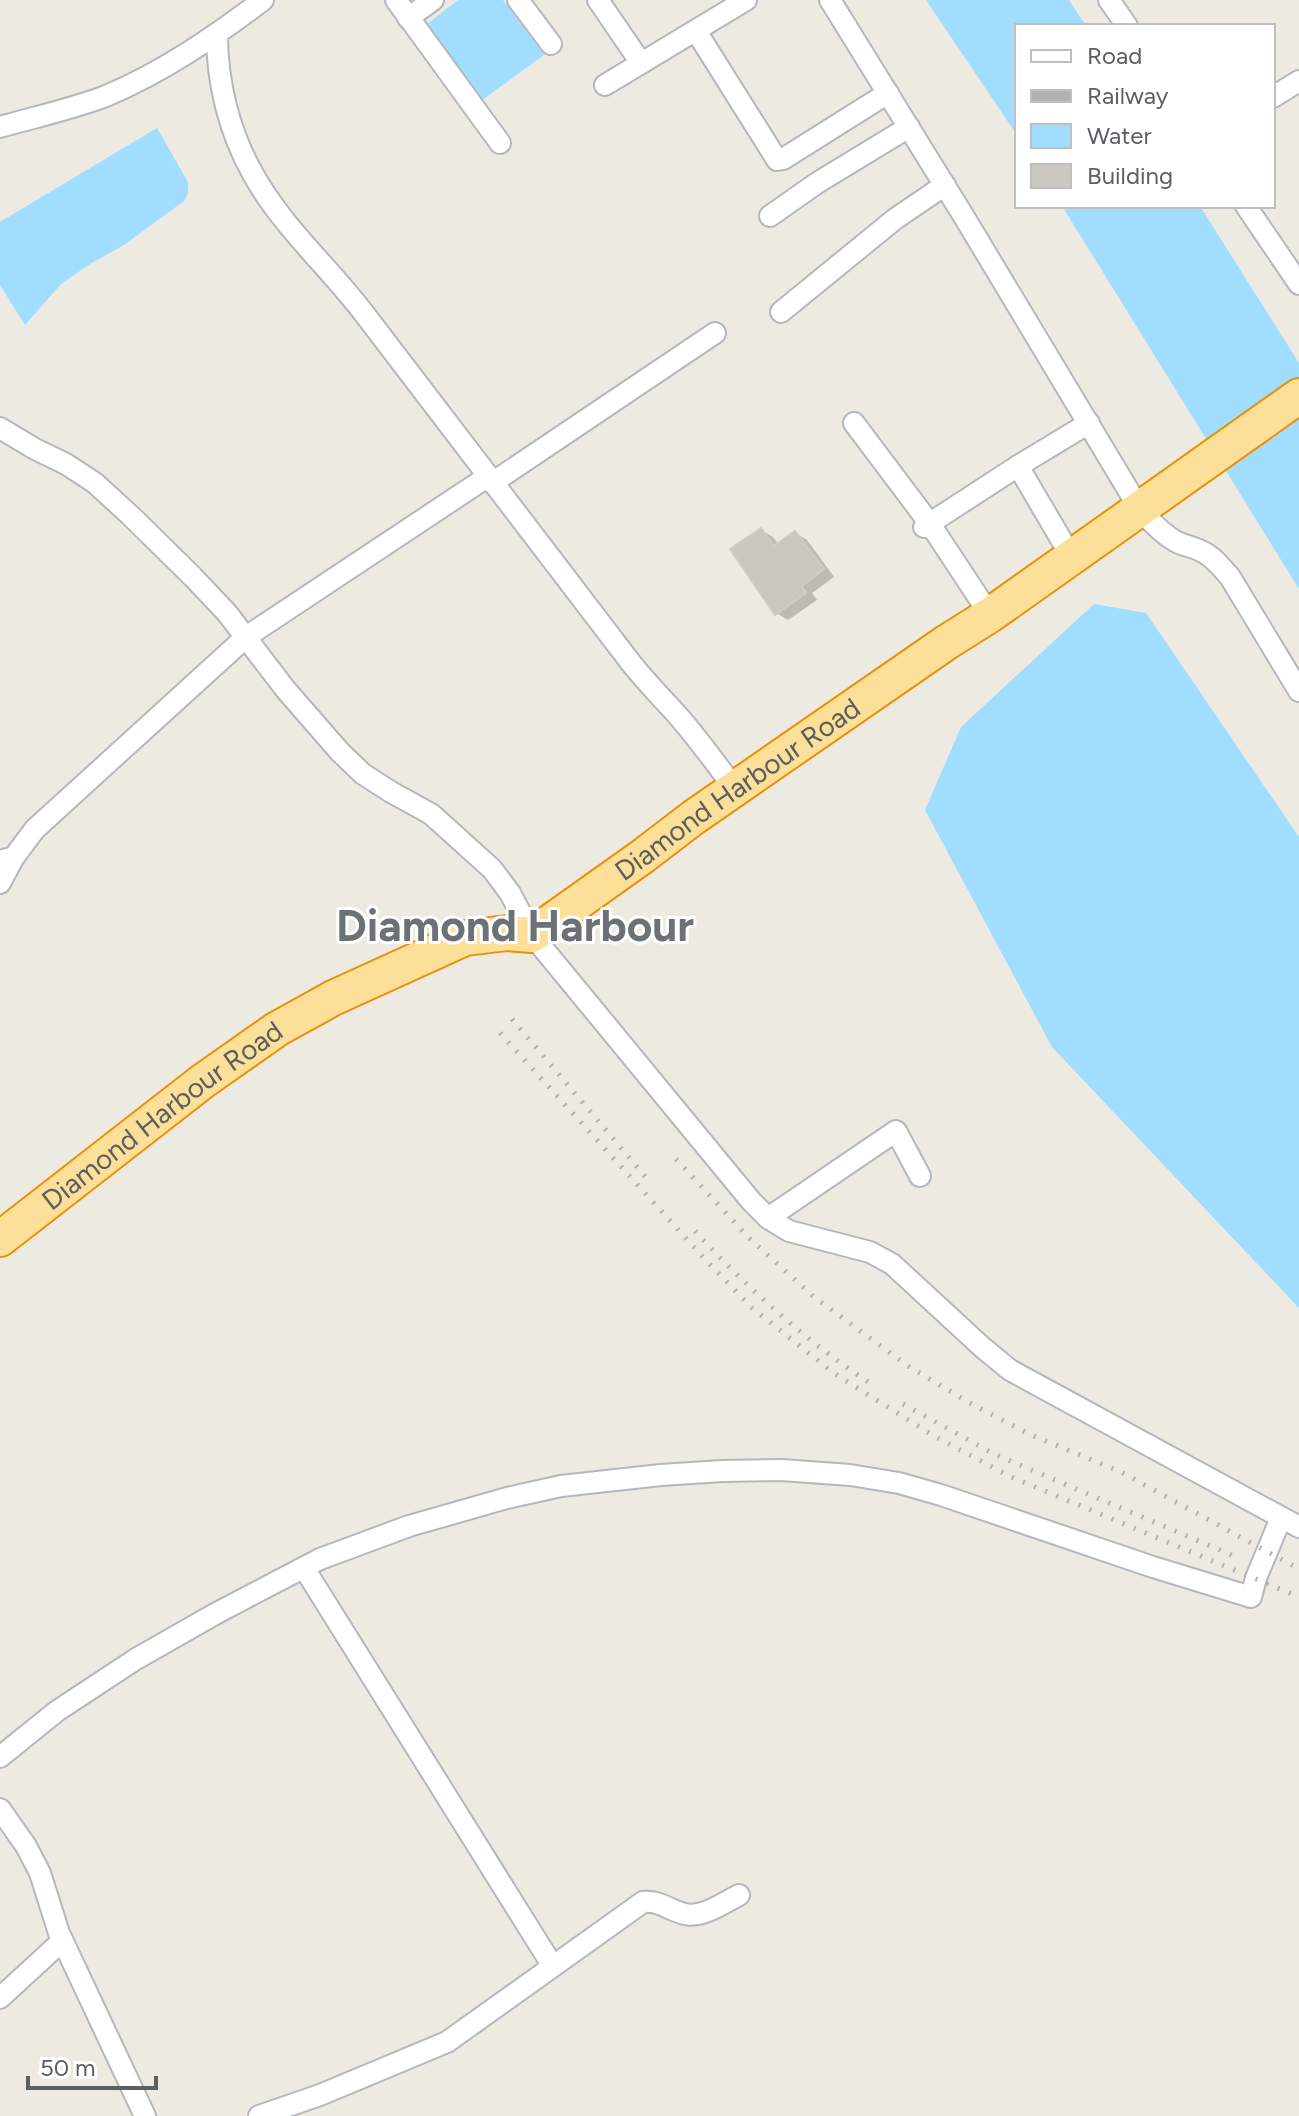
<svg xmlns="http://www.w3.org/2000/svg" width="1299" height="2116" font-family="Figtree,sans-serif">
	<rect width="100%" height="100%" fill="#edeae2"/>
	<!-- water -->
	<g fill="#a1ddfe">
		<polygon points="458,0 503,0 544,55 482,100 427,24"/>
		<polygon points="926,0 1069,0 1086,26 1017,26 1017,135"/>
		<polygon points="157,128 188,182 188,194 184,201 124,245 90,264 61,284 25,325 0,285 0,222"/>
		<polygon points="1062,206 1200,206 1299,363 1299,589"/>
		<polygon points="1094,604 1146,613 1299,837 1299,1308 1052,1047 925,810 961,727"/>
	</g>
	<!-- shadow -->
	<polygon fill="#0003" points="761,530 773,537 779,545 795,533 807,540 834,577 812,593 817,600 788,620 776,613"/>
	<!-- building -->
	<polygon fill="#cac7c1" stroke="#d1cbc0" stroke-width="2" points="761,528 774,546 795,531 824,569 802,586 806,593 775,615 730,549"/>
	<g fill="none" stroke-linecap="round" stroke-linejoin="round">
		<defs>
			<g id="minor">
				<polyline points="396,0 500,143"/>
				<polyline points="518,0 551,44"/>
				<polyline points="598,0 641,63"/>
				<path d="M830,0L966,220L1139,508C1150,521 1162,534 1177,542C1185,546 1194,547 1201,551C1213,556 1221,567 1230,577L1299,691"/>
				<polyline points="1109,0 1127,26"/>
				<polyline points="408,18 433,0"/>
				<polyline points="696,31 777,160 783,159 888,93"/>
				<path d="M217,34C217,82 229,132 253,174C282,227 330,268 366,316C454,432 542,548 631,663C646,682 663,699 679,717C699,740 717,765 735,789"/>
				<polyline points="605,85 746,0"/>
				<polyline points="1273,97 1299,81"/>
				<path d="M0,127C35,117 72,109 106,96C163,72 214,37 263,0"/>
				<polyline points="1246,206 1299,284"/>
				<polyline points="770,216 817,183 909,127"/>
				<polyline points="781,312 895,219 945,185"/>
				<polyline points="854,423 930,524 990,615"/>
				<polyline points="0,428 35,449 66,464 95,483 131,516 193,577 227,613 286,690 340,752 363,774 391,792 431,814 492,869 510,893 532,935 751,1201 768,1218 789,1231 870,1252 892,1264 982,1347 1010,1370 1299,1527"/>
				<polyline points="1018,466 1072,558"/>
				<polyline points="492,483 715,333"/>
				<polyline points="924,527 1018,466 1089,423"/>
				<polyline points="0,861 14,857 35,829 246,637 487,477"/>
				<polyline points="0,883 14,857"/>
				<polyline points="768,1218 896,1131 920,1176"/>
				<polyline points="304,1568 552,1965"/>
				<polyline points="0,1757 57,1711 136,1659 215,1614 320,1559 409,1526 507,1498 561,1486 661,1475 722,1471 781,1470 850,1475 899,1483 941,1495 1153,1567 1251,1597 1256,1578 1281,1518"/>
				<polyline points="0,1809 26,1846 40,1873 59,1933 145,2116"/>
				<polyline points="0,1998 62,1941"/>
				<path d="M259,2116L320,2095L447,2042L643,1902C660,1900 670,1911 685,1914C703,1918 723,1903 739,1895"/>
			</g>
			<g id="trunk">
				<path id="s1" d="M0,1239L203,1081L277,1029L333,998L465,938L507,933L532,935L643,856L694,817L947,642L990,615L1299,396"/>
			</g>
		</defs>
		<!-- minor casing -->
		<use href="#minor" stroke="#b4b8bc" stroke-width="24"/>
		<!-- trunk casing -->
		<use href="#trunk" stroke="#ec9003" stroke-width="38"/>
		<!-- minor -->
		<use href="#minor" stroke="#fff" stroke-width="20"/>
		<!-- trunk -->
		<use href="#trunk" stroke="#fcdf98" stroke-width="34"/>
		<!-- rail -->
		<g stroke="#b1b2b2" stroke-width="5" stroke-dasharray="2 10" stroke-linecap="butt">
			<polyline points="512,1019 649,1181"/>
			<polyline points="500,1033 702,1256 752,1308 835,1374 934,1436 1009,1476 1299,1597"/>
			<polyline points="676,1159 750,1239 814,1297 908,1366 968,1402 1029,1434 1121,1472 1299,1569"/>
			<path d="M695,1231C749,1290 809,1344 876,1387"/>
			<polyline points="903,1404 994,1454 1234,1556"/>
		</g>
	</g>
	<g text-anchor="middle" stroke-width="6" stroke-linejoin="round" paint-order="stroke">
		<!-- street labels -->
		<g font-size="28" fill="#5a5f62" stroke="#fff">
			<text dy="10" stroke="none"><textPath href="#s1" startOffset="876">Diamond Harbour Road</textPath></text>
			<text dy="10" stroke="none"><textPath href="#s1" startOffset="204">Diamond Harbour Road</textPath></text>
		</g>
		<!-- town labels -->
		<g font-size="44" font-weight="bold" fill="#6b7174" stroke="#fff">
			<text x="515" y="941">Diamond Harbour</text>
		</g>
	</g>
	<!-- legend -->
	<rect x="1015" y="24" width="260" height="184" fill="#ffffff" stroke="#bdbfc0" stroke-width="2"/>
	<rect x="1031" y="50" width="40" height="12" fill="#ffffff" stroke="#bdbfc0" stroke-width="2"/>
	<text x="1087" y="64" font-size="24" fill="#5a5f62">Road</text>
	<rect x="1031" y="90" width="40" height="12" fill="#b1b2b2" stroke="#bdbfc0" stroke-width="2"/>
	<text x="1087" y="104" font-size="24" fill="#5a5f62">Railway</text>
	<rect x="1031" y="124" width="40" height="24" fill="#a1ddfe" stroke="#bdbfc0" stroke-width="2"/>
	<text x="1087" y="144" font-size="24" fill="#5a5f62">Water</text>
	<rect x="1031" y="164" width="40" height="24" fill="#cac7c1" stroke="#bdbfc0" stroke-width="2"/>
	<text x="1087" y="184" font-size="24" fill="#5a5f62">Building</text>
	<!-- scale -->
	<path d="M28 2076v12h128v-12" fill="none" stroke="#5a5f62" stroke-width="4"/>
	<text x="40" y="2076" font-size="24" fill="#5a5f62" stroke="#ffffff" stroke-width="6" paint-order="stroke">50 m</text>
</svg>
